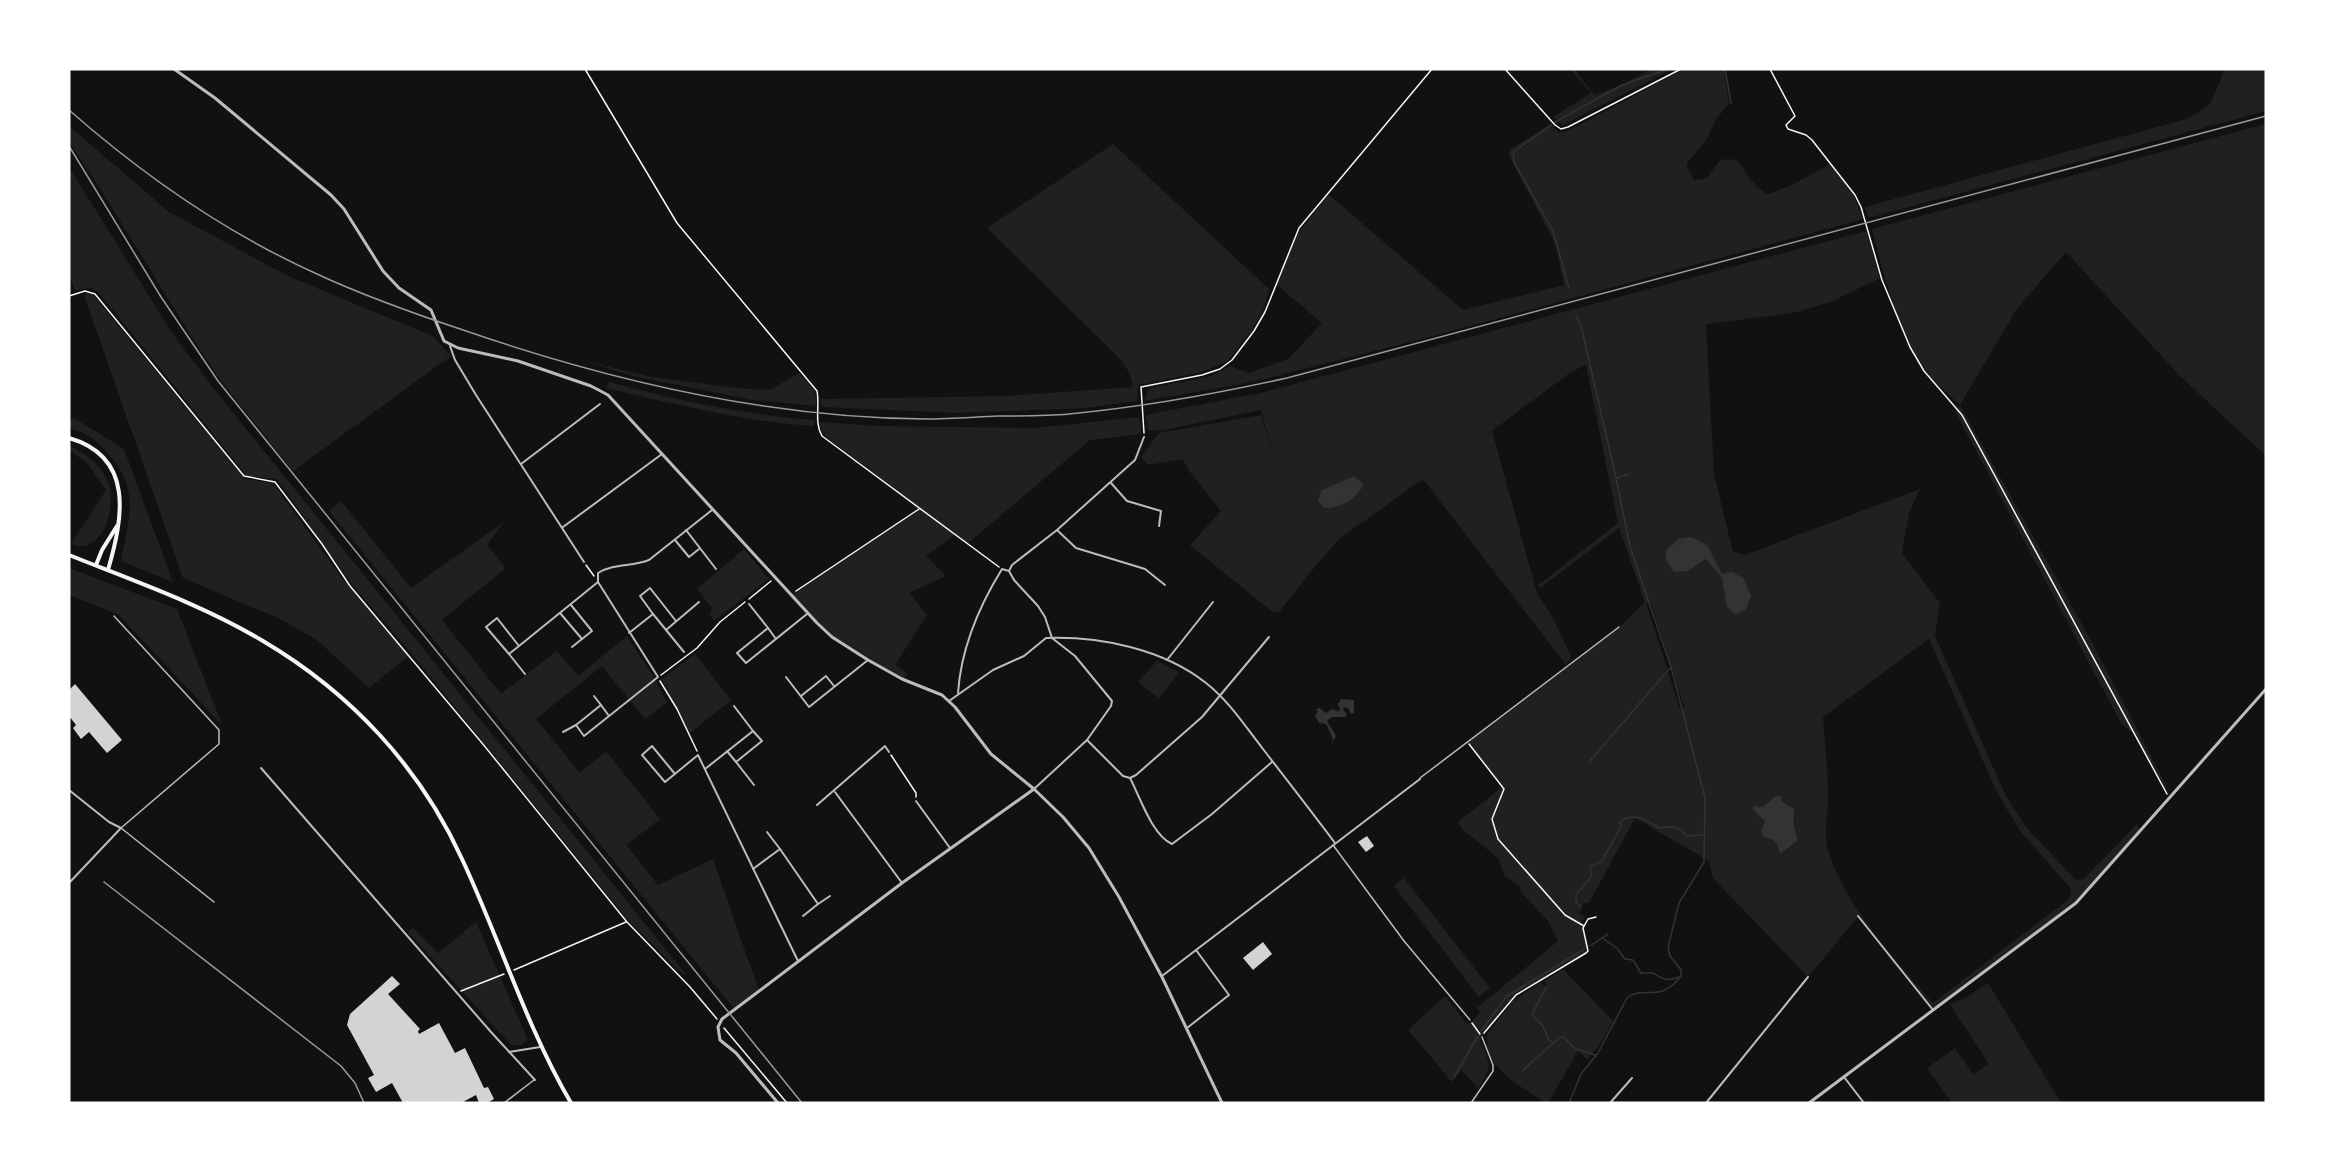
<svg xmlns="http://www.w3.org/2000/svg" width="2335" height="1172" font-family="'Varela Round',sans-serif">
	<rect width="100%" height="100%" fill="#111"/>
	<!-- green -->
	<g fill="#202020" fill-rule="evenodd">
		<polygon points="1570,69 1574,69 1594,95 1622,85 1651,69 1673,69 1563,125 1553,117 1591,93"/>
		<path d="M1684,69H1724L1729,104L1716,119L1708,137L1686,165L1694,180L1706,179L1720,160C1744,156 1739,167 1752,181C1756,186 1762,190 1767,195L1792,185L1830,164L1853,195L1863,219L1422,339L1252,382L1144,401L1149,388L1209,377L1230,366L1249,373L1288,359L1322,323L1277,285L1298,234L1328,194L1463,310L1564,285L1555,243L1509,156V150L1551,124L1558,132L1568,131Z"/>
		<polygon points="2225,69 2266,69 2266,111 1868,218 1865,207 2187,119 2210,104"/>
		<path d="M2266,124V456L2180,376L2066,252L2016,310L1960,405L2093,644L2168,789H2166L2137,738L2121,723L1956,413L1960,405C1948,394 1936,384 1927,372C1899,335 1883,274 1872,229Z"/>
		<polygon points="69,126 169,212 290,277 433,336 451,356 293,471 221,381 193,339 99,187 69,142"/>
		<polygon points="1113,144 1269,289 1264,309 1252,330 1228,361 1202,372 1138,385 1137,401 1085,408 958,413 822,407 820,399 1006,396 1133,387 1130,374 1121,360 987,228"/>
		<polygon points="69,167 172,333 214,389 688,977 678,970 627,919 411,653 350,582 277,479 247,476 98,292 92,288 75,290 69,273"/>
		<path d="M1866,231L1880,278L1831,302L1793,313L1706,324L1714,474L1733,552L1745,555L1920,489L1909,513L1902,553L1940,603L1935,636L2005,794L2026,827L2072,876L2077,880L2084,879L2137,824L2140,831L2076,903L1933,1011L1858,917L1808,977L1713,878L1709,861L1635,818L1589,903H1584L1579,913L1585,917L1581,923L1584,926L1583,932L1588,951L1586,953L1516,995L1482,1037L1480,1040C1490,1063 1494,1066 1478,1088L1461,1070L1452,1082L1408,1030L1445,996L1468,1025L1480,1013L1477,1008L1558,941L1548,921L1520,891V886L1504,876L1499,859L1462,829L1458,822L1502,787L1468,742L1619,627L1645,602L1619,528L1540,588L1538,585L1618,523L1586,365L1571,372L1492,431L1537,593L1552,616L1571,656L1566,665L1423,479L1339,539L1309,574L1280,611L1274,613L1190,545L1221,511L1189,471L1183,459L1148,465L1141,457L1159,433L1261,415L1276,462L1261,410L1159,431L1148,430L1146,416L1155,413L1261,393ZM1646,603H1651L1684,707L1681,712ZM1929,639L1994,786L2009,813L2021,832L2071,889L2069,899L1933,1003C1896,962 1843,903 1828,849C1823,832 1828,816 1828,799C1828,772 1825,744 1823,717ZM1780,796L1795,817L1794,827L1779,850V844L1775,840L1762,836L1761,831L1765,821L1754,806L1763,807Z"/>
		<polygon points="88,293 94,296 245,479 273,483 342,578 409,656 369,688 317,640 278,618 183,578 84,295"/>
		<path d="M581,360L651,377L737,388L770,390L799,373C809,384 819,391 816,406L753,400L633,376Z"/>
		<path d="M609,382C676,400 745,415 815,420L814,426C743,422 674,403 605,388Z"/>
		<polygon points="1139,417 1141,425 1141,434 1090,440 967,544 954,535 926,556 946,576 909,593 927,615 895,665 908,674 902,679 832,637 790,595 920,508 826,437 820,428 819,422 878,426 1034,428"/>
		<path d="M74,418L124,449L173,582L121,561C130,515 141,487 104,449C94,439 84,430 69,429V419Z"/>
		<path d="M70,446C86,454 100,464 108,481C116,499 108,541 85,546C81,547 75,545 71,544L106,490L87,463L69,450Z"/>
		<polygon points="341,501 411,588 504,522 487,545 506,568 442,620 501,694 557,651 578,676 627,636 653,676 667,702 645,719 602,666 536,719 580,773 606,751 660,819 626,845 658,885 713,859 759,991 734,1009 329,511"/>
		<polygon points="744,549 769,579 714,621 710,615 712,608 697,589"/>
		<polygon points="69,568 177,609 222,725 119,615 69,595"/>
		<polygon points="695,654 731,700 689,734 662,679"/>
		<polygon points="1157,661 1179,672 1159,698 1138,682"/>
		<polygon points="1404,878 1490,988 1479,997 1394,886"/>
		<polygon points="476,922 528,1040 521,1045 511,1045 408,932 413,928 438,953"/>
		<path d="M1563,969L1613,1021L1599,1046L1587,1059L1578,1051L1548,1103H1546C1523,1087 1483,1069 1487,1035L1512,1002L1541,982L1544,986L1547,984L1544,981Z"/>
		<polygon points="1988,983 2058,1098 2060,1103 1952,1103 1927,1068 1955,1048 1973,1074 1989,1064 1950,1004 1962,1000"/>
	</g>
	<!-- water -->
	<g fill="#333">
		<path d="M1354,476L1364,485C1354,500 1341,508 1324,508L1318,500L1322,490Z"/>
		<polygon points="1691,537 1707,545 1722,574 1732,572 1743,578 1751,596 1746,609 1736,615 1727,607 1722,578 1706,559 1688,571 1674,572 1666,560 1666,550 1678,539"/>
		<polygon points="1341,699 1354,700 1354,713 1351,714 1348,708 1344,707 1343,709 1347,715 1345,717 1332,717 1327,721 1336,736 1333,741 1333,748 1332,736 1326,724 1319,723 1315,716 1318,712 1316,710 1319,708 1326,713 1332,709 1338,711 1340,710 1338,704"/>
		<path d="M1780,795L1783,802L1794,809V827L1798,840L1780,854C1777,839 1775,841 1762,836L1761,831L1765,821L1753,810L1754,806L1763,807L1775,797Z"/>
	</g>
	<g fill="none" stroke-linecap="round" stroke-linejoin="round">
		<!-- stream -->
		<g stroke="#333" stroke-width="1.5">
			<polyline points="1725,69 1731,103"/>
			<polyline points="1555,122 1622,85 1668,69"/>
			<polyline points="1551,125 1513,152 1514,162 1553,231 1569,288"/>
			<polyline points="1616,478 1629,474"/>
			<polyline points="1589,762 1670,668"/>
			<path d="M1581,907L1576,902V894L1592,876L1590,867L1602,861L1621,827L1620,822C1634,811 1646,820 1659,828C1674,827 1675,824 1687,836L1703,835"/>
			<path d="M1602,938L1617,948L1625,959L1633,960L1641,973H1653C1663,979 1666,982 1679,977"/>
			<polyline points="1590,946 1608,934"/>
			<path d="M1546,988L1532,1014C1539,1022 1546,1027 1548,1039L1553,1043"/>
			<polyline points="1481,1031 1507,996 1583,950"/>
			<polyline points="1522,1071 1560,1037 1564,1037 1574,1048 1595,1055"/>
			<polyline points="1454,1077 1478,1036"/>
			<path d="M1569,1103L1581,1074L1598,1053L1627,998C1644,984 1659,1005 1681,976V970L1670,956L1668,947L1679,903L1704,862L1705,798L1671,667L1630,547L1616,478L1582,330L1576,315"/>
		</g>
	</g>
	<!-- building -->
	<g fill="#d3d3d3">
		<polygon points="75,684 122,740 107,753 89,732 81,739 73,728 76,725 69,716 69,690"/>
		<polygon points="1367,836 1374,846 1366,852 1358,842"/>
		<polygon points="1263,942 1272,954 1253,970 1243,958"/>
		<polygon points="392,976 400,984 388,994 420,1029 418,1031 419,1034 439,1023 455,1053 465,1048 484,1088 488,1087 494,1099 487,1103 479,1103 476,1095 461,1103 403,1103 392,1083 376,1092 368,1078 374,1075 347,1025 350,1014"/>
	</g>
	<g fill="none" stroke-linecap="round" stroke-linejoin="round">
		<!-- path -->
		<g stroke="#f5f5f5" stroke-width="1.5">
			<path d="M585,69L677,223L817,391C820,406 814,423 822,436L999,567"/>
			<polyline points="1505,69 1555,125 1561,129 1568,127 1681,69"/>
			<polyline points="1770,69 1795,116 1786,125 1788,129 1806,135 1812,140 1855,195 1861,207 1882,280 1910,347 1924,371 1962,415 2167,794"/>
			<polyline points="69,296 85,291 95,294 244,476 275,482 322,544 350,586 482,743 627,922 690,987 717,1019"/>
			<polyline points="1144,433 1141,387 1202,375 1220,369 1232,360 1254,331 1265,312 1299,228 1432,69"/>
			<polyline points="586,565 594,576"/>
			<polyline points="796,591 919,509"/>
			<polyline points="749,599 771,581"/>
			<polyline points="661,675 697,648 720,622 745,602"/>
			<polyline points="660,681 677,709 697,751"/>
			<polyline points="1469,744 1504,789 1492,819 1498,839 1565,915 1584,926"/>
			<polyline points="891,755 916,793 916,797"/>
			<polyline points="514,970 626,922"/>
			<polyline points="461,991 504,974"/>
			<polyline points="1472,1023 1480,1034"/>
			<polyline points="724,1028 787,1103"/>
			<polyline points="1484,1033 1516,995 1586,953 1588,951 1583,928 1588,919 1596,917"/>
		</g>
		<!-- service -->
		<g stroke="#bcbcbc" stroke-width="1.5">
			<polyline points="114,616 219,730 219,744 121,828 214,902"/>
			<polyline points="1420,778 1619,627"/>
			<polyline points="1333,845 1404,941 1470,1020"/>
			<polyline points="504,1103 534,1080"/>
			<polyline points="1471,1103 1493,1071 1493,1065 1482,1037"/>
		</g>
		<!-- minor -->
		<g stroke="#bcbcbc" stroke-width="2">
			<polyline points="450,346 455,360 476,395 584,562"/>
			<polyline points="521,464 600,404"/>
			<polyline points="1111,483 1127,501 1161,511 1159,526"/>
			<polyline points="563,527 662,454"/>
			<polyline points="686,530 716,569"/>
			<polyline points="1057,530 1076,548 1145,569 1165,585"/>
			<polyline points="675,540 689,557 699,549"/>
			<polyline points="1009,571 1014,580 1038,606 1045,617 1052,638 1075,656 1112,701 1111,706 1087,740 1034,789"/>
			<polyline points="1009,571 1012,565 1057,530 1135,460 1144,437"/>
			<polyline points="598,582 658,677 584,736 576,725 601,705 609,716"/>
			<path d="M598,582V573C615,563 631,567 649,560L712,510"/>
			<polyline points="749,604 768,628"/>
			<polyline points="560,613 582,639 592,631 571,605"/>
			<polyline points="653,614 640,596 650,588 676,621"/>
			<polyline points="666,630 699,602"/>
			<polyline points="629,633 653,614 684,652"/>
			<polyline points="776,639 768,628 737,653 746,663 807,614"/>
			<polyline points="519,646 509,654 486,627 497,618 519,646 598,582"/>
			<polyline points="572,647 582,639"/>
			<polyline points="509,654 525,674"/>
			<polyline points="1167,660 1213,602"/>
			<polyline points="786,677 809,707 868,660"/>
			<path d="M958,693C961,648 978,608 1002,569L1009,571"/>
			<polyline points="594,696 601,705"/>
			<polyline points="801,696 826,676 834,686"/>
			<path d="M949,701L993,670L1024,656L1046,638C1100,636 1163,649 1206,683C1229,701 1245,726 1263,749C1287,780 1311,811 1335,843"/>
			<polyline points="753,731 762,741 736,762 754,785"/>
			<polyline points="563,732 576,725"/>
			<polyline points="1087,740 1123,776 1130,778 1136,775 1202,717 1269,637"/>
			<polyline points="727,751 736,762"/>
			<polyline points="261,768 491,1032 535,1080"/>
			<polyline points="705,769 753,731 734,706"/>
			<polyline points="675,774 652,746 642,755 665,782 698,755 798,961"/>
			<path d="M1130,778C1140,797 1152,835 1172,844L1212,814L1272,762"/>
			<polyline points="69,790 109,822 121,828 69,883"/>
			<polyline points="835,792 902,883"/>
			<polyline points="916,801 950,848"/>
			<polyline points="817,805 885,746 889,752"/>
			<polyline points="767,832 780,849"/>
			<polyline points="753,869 780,849 818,904 803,916"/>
			<polyline points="818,904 830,896"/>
			<polyline points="1858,916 1933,1010"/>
			<polyline points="1162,976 1420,779"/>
			<polyline points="1187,1028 1229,995 1196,950"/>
			<polyline points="509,1052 540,1047"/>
			<polyline points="1844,1077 1864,1103"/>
			<polyline points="1610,1103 1632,1078"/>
			<polyline points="1706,1103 1808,977"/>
		</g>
		<!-- tertiary -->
		<g stroke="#bcbcbc" stroke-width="3">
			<polyline points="174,69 215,98 331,195 344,209 383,271 399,288 431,310 444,341 458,348 518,361 591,386 608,395 817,623 832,637 868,660 902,679 942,695 955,707 991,754 1034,789 1063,817 1089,848 1119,897 1162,977 1222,1103"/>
			<polyline points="778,1103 736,1053 720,1040 718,1027 722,1019 902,883 1034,789"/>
			<polyline points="1809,1103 2076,903 2266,689"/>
		</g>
		<!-- primary -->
		<g stroke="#f5f5f5" stroke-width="4">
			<path d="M69,438C135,457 123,518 108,570"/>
			<path d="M69,555C134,581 203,605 263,641C351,693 420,767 462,859C500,940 526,1026 571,1103"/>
			<polyline points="96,565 102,550 117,526"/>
		</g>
		<!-- rail -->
		<g stroke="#9a9a9a" stroke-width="1.5">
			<path d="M69,110C144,176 226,233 317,274C366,297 418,315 469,332C615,382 771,418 926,419C950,419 974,417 998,416C1022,416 1046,416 1069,414C1143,407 1215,394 1287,378L2266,116"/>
			<polyline points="69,146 161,297 218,381 802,1103"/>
			<polyline points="104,882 341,1066 355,1083 364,1103"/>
		</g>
	</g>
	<!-- border -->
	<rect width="2335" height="1172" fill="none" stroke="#ffffff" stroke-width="141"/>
</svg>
